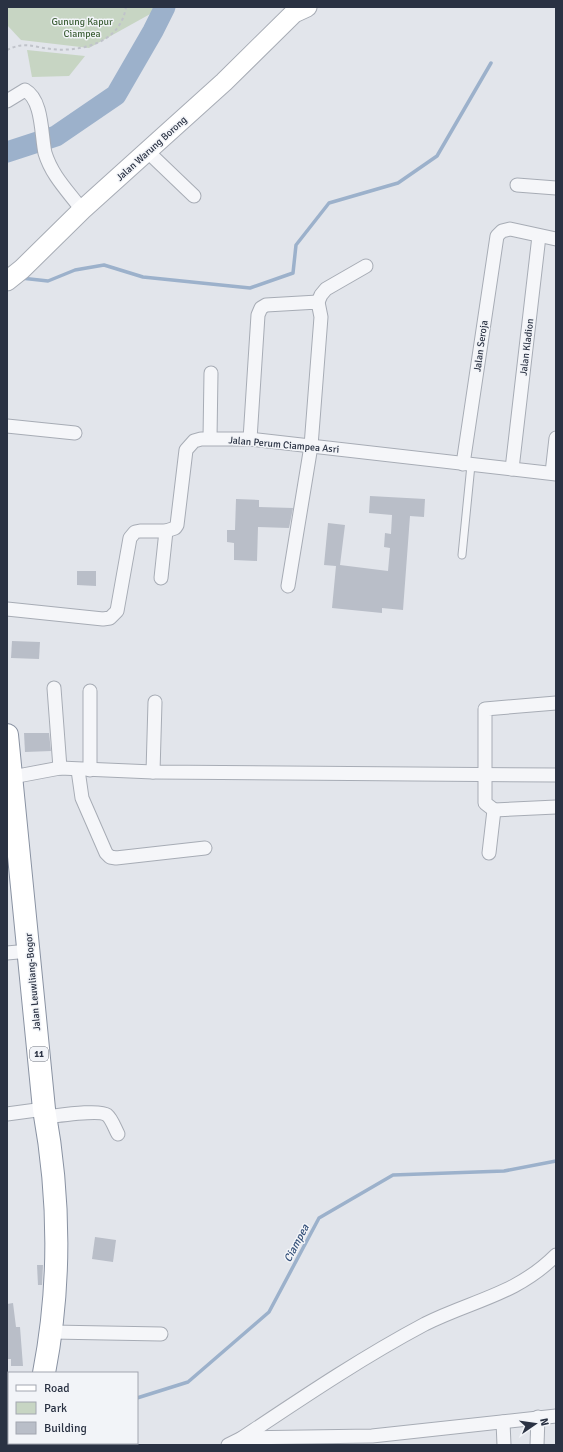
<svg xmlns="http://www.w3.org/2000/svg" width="563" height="1452" font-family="Signika,sans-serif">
	<rect width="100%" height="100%" fill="#e2e5eb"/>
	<!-- green -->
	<g fill="#c7d5c3">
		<polygon points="7,7 156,7 152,13 89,48 21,40 7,25"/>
		<polygon points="27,50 85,56 69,76 32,77"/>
	</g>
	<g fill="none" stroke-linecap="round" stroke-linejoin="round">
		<!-- stream -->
		<g stroke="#9cb1cb" stroke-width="3.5">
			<polyline points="21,278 48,281 75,270 104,265 143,277 250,288 293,273 296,245 329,203 398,183 437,156 491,63"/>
			<polyline points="7,1397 9,1397"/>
			<polyline points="137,1398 188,1382 269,1312 319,1218 393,1175 504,1171 556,1161"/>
		</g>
		<!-- river -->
		<polyline stroke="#9cb1cb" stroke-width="21" points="7,152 56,136 116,95 153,31 165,7"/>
	</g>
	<!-- building -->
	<g fill="#b9bec8">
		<polygon points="370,496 425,499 424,517 410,516 403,610 382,608 382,613 332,608 336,566 324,565 328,523 345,525 340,565 388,571 390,548 384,547 385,533 391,534 392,515 369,513"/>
		<polygon points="236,499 259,500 259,507 293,508 289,528 258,527 257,561 234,560 234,543 227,542 227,530 235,530"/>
		<polygon points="77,571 96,571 96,586 77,585"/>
		<polygon points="12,641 40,642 39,659 11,658"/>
		<polygon points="24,733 49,733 51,751 25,752"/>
		<polygon points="95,1237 116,1240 113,1262 92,1259"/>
		<polygon points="37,1265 43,1265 42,1285 38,1285"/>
		<polygon points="13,1303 16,1327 20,1327 23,1366 11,1366 11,1359 7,1359 7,1304"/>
	</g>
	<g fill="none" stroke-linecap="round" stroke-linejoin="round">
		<defs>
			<polyline id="lane" points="462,555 471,465"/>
			<g id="street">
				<path d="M7,101L25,90C43,100 41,135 45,153C52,176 68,191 82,210"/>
				<polyline points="147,151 194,196"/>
				<polyline points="517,185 556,188"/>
				<polyline points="318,302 321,295 326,289 366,266"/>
				<polyline points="7,426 75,433"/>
				<polyline points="210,438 211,373"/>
				<polyline points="250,439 258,315 261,308 266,305 318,302 321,317 311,446 288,586"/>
				<polyline points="463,464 497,236 502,231 510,229 556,239"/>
				<polyline points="512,469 539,236"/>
				<polyline points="552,473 556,438"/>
				<polyline points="161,578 166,531"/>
				<polyline points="7,609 103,619 110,618 117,611 130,538 135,532 140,531 166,531 175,528 177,525 186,450 194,441 201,439 250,439 556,474"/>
				<polyline points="54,688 60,768"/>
				<polyline points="78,770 82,798 106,853 110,857 116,858 205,848"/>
				<polyline points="90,770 90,691"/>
				<polyline points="153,772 155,702"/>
				<polyline points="7,778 60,768 153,772 556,775"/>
				<polyline points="494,810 556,807"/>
				<polyline points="489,853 494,810 485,803 485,709 556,703"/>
				<polyline points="7,953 29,951"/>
				<polyline points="7,1114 44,1109"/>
				<path d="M45,1117C56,1116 99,1109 107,1115C112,1119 115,1129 118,1134"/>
				<polyline points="52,1332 161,1334"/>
				<polyline points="503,1422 504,1445"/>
				<polyline points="242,1438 372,1436 556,1416"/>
				<path d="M228,1445L242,1438C302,1398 361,1358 425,1324C473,1300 516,1295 556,1255"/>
				<polyline points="537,1445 538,1417"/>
			</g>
			<polyline id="secondary" points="7,281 22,269 82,210 224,82 294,13 307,7"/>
			<g id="highway">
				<path d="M7,735L44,1109C60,1197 61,1285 44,1373"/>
				<polyline points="28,1445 29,1443"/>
			</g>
		</defs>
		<!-- lane casing -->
		<use href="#lane" stroke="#a7acb5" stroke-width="9"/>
		<!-- street casing -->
		<use href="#street" stroke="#a7acb5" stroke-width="15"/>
		<!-- secondary casing -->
		<use href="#secondary" stroke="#a7acb5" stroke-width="21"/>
		<!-- highway casing -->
		<use href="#highway" stroke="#8992a2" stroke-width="24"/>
		<!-- path -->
		<path stroke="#c0c3ca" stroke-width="2" stroke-dasharray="3 3" stroke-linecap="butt" d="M7,50C25,41 32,47 51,49C75,52 110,45 121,22C124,17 125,12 126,7"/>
		<!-- lane -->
		<use href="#lane" stroke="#f5f6f9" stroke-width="7"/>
		<!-- street -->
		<use href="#street" stroke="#f5f6f9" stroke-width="13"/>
		<!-- secondary -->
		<use href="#secondary" stroke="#fff" stroke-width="19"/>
		<!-- highway -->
		<use href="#highway" stroke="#fff" stroke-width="22"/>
	</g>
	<g text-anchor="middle" stroke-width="3" stroke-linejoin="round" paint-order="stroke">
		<!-- shield labels -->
		<rect fill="#f2f4f8" stroke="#666c79" stroke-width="1" x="30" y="1047" width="18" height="14" rx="3"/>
		<g font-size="9" font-weight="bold" fill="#2a3243">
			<text x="39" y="1057">11</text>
		</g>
		<!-- park labels -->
		<g font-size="10" fill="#3d5f37" stroke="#f2f4f8">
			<text x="82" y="25">Gunung Kapur<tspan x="82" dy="12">Ciampea</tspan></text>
		</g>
		<!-- street labels -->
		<g font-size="10" fill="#2a3243" stroke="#f2f4f8">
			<text transform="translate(151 148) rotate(-42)" y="4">Jalan Warung Borong</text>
			<text transform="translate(480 346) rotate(-82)" y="4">Jalan Seroja</text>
			<text transform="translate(526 347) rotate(-83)" y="4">Jalan Kladion</text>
			<text transform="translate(284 444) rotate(5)" y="4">Jalan Perum Ciampea Asri</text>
			<text transform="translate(32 982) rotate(-95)" y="4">Jalan Leuwliang-Bogor</text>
		</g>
		<!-- water labels -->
		<g font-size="11" font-style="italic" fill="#334f78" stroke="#f2f4f8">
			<text transform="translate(296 1243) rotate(-62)" y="4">Ciampea</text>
		</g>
	</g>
	<!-- border -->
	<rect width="563" height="1452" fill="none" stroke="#2a3243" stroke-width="16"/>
	<!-- legend -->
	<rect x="8" y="1372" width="130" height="72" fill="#f2f4f8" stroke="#a2a6b0"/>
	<rect x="16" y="1385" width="20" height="6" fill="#ffffff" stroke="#a2a6b0"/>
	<text x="44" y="1392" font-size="12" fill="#2a3243">Road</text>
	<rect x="16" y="1402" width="20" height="12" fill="#c7d5c3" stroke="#a2a6b0"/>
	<text x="44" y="1412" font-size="12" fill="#2a3243">Park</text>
	<rect x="16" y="1422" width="20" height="12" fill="#b9bec8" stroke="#a2a6b0"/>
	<text x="44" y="1432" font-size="12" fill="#2a3243">Building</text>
	<!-- north arrow -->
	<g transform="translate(535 1424) rotate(77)" stroke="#f2f4f8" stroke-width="3" paint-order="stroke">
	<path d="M0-3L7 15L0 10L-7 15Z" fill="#2a3243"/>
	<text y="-6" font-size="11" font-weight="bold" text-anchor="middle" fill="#2a3243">N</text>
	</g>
</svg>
